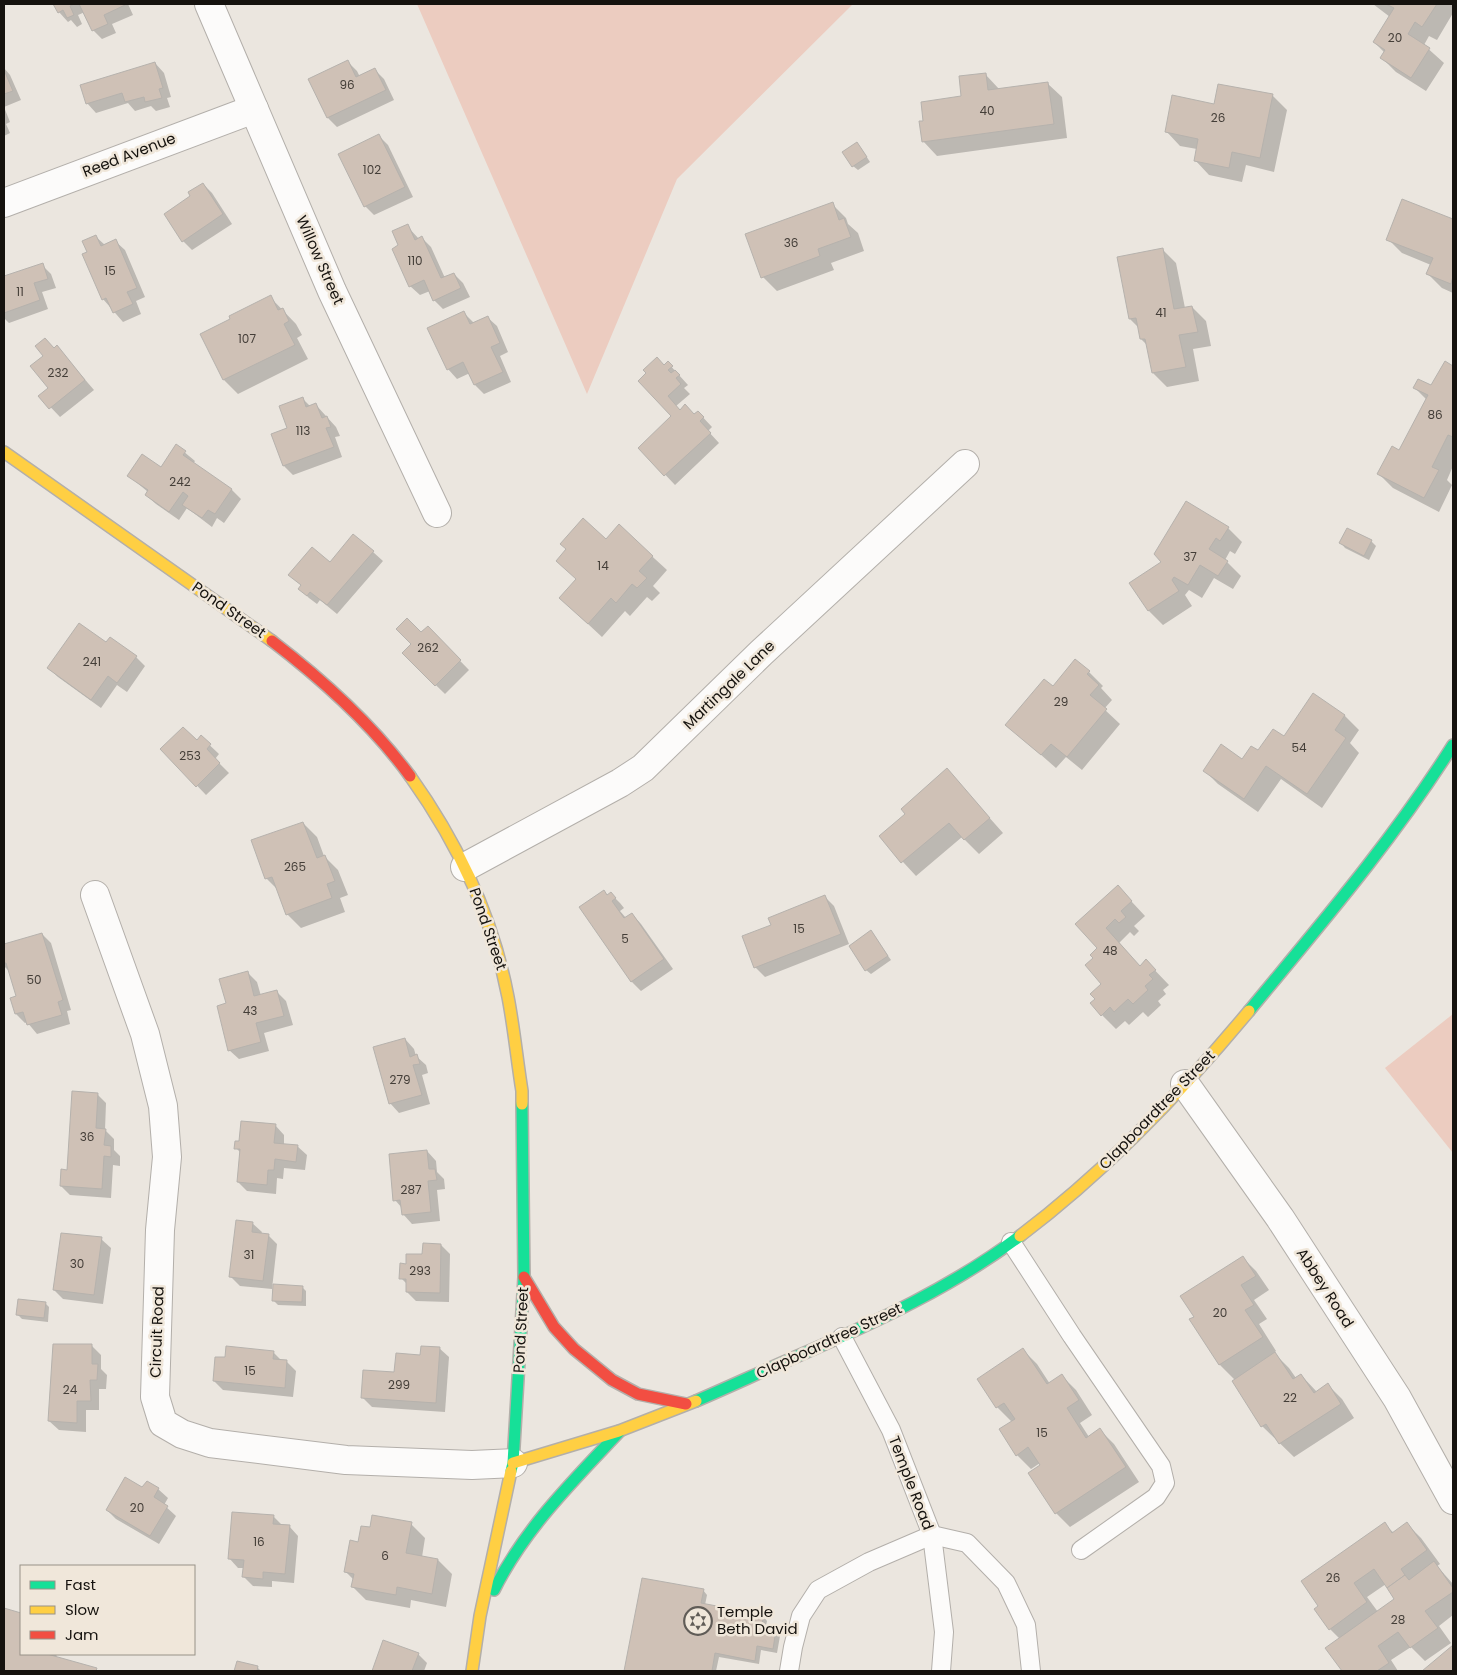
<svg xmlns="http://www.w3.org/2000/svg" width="1457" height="1675" font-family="Poppins,sans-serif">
	<rect width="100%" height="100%" fill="#ebe6df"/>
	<!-- green -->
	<g fill="#ecccc0">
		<polygon points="417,4 853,4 677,179 587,394"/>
		<polygon points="1453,1014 1453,1153 1385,1068"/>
	</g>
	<!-- shadow -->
	<g fill="#0003" fill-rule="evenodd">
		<polygon points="55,4 128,4 133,15 112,24 116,33 102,39 93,30 85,12 78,15 82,24 77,27 71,20 68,22 59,12"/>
		<polygon points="1373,4 1453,4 1453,13 1437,40 1429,36 1424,45 1444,63 1426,91 1396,72 1382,58 1385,53 1374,42 1390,17"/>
		<polygon points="347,61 357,71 360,77 375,70 384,79 394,100 337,127 328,118 310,80"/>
		<polygon points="155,63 164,73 171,97 167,98 170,107 156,111 151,106 135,111 128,103 96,113 87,103"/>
		<polygon points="4,68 10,75 21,100 4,107 10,122 6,124 10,133 4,136"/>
		<polygon points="985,74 1000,90 1047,83 1062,97 1067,138 937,156 923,141 925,122 963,97"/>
		<polygon points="1273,96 1287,110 1274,172 1246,165 1242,182 1209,175 1195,160 1197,149 1180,146 1166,131 1215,106"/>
		<polygon points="379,136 388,145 413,197 374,215 365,206"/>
		<polygon points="861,148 870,162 858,170 853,166"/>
		<polygon points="203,184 212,193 232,224 192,250 183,241 192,196"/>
		<polygon points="1403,201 1453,220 1453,293 1442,288 1428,274 1431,265 1402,253 1388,239"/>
		<polygon points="832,204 846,218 848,224 858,233 864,251 831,263 834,270 777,291 763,277"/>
		<polygon points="407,226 419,239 422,238 431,247 445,278 454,274 463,283 470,297 443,309 434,300 430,291 420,295 410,286 400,246"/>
		<polygon points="95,236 105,245 115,241 125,250 145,297 136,301 141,314 123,322 103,299 88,253"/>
		<polygon points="1162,249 1176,263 1185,308 1192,307 1206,321 1211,346 1193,349 1199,381 1167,387 1153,373 1148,346 1141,339 1139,328 1130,319"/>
		<polygon points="42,265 51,274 56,288 42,292 48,309 9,323 4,318 4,278"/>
		<polygon points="270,297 296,324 302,335 297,338 308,359 238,394 224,380 202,335 232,320"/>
		<polygon points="464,313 474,323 487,317 497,326 508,352 500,356 511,382 484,394 475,385 470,373 457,379 448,369"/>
		<polygon points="57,347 94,390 60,417 40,396 49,389 54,349"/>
		<polygon points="668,363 688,385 684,388 690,394 676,406 681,411 695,415 698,412 712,427 708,431 719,443 675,485 640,448 673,416 640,381"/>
		<polygon points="1446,363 1453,367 1453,466 1447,480 1452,485 1439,512 1393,488 1379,474 1400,452 1427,400 1415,388 1432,387"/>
		<polygon points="302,398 311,407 316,405 336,427 340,436 335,437 342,457 293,475 284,466 273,435 289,429"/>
		<polygon points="177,446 195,461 193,464 232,490 241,499 224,523 217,518 212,527 187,508 179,520 156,504 146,495 148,492 129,476 161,469"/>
		<polygon points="619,526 667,570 653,586 660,593 652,601 647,597 630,616 625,611 602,637 560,598 577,580 567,549 606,540"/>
		<polygon points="1228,528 1242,542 1235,554 1230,551 1225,560 1241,576 1233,589 1214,578 1202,598 1189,590 1185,595 1192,606 1163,625 1149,611 1131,584"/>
		<polygon points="1371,541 1376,546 1369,560 1345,548 1341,543"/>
		<polygon points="373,552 383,561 337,614 320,600 317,604 309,598 300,589 302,586 290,575"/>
		<polygon points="428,628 469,670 445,694 403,653"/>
		<polygon points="106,644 136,657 145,666 127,692 117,685 101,708 58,677 49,668"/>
		<polygon points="1089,672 1103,686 1101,688 1112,700 1104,709 1120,724 1082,770 1066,757 1056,768 1007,725 1053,688"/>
		<polygon points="1314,695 1345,716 1359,730 1350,743 1359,753 1322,808 1281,779 1258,812 1218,784 1204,770 1243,761 1284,738"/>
		<polygon points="201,737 219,754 215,759 229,773 206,795 162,749 197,742"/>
		<polygon points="947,770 1003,833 979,854 962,837 916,876 880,837 907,814"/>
		<polygon points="303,823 317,837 324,856 338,870 348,895 340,898 345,912 301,928 287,914 278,890 267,879 253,841"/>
		<polygon points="1118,887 1145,916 1134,926 1139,931 1134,936 1130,932 1119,943 1140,967 1146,961 1169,985 1163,990 1166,994 1158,1001 1161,1005 1148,1017 1143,1012 1129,1025 1125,1021 1116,1029 1102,1015 1096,999 1103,984 1094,958"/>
		<polygon points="604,892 608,896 611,894 620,903 624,908 620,911 626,918 632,914 641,924 673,969 641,991 632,982"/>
		<polygon points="825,897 834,906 849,944 765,977 755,967 772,925"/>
		<polygon points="871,932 891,960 871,974 866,970"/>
		<polygon points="42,934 51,943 71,1010 67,1011 70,1024 37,1034 27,1022 25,1023 16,1014 17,997 10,972 4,966 4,946"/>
		<polygon points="248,973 257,982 261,996 277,992 286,1001 293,1025 264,1033 269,1051 239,1059 229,1050 227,1004"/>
		<polygon points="405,1039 414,1049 416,1056 426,1065 428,1073 422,1075 430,1104 399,1113 390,1103"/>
		<polygon points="97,1094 106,1103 105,1130 114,1139 114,1150 120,1156 120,1166 113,1165 111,1198 70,1195 61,1186 69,1172"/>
		<polygon points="275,1125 284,1135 284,1145 297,1146 307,1155 305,1170 284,1168 283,1179 277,1178 276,1194 247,1191 238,1182 241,1153 236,1148 240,1142"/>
		<polygon points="427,1151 436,1161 437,1172 444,1179 445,1189 437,1190 440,1221 412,1224 403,1214 402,1208 395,1200"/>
		<polygon points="252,1223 262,1232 261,1234 268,1235 277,1244 272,1289 240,1286 230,1276"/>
		<polygon points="101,1239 111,1248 103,1304 63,1299 54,1290"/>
		<polygon points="441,1245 450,1254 449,1302 416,1301 407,1292 407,1284 401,1278 407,1265"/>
		<polygon points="1242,1257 1256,1271 1269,1290 1254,1300 1267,1319 1259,1324 1276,1351 1274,1353 1289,1368 1296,1378 1301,1375 1317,1392 1328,1385 1342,1399 1354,1418 1294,1457 1262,1426 1235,1380 1220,1365 1191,1319 1195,1317"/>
		<polygon points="302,1287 306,1291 306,1306 278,1305 274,1301"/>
		<polygon points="45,1303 49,1307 48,1322 22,1319 17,1314"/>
		<polygon points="92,1346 101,1355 101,1369 107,1375 106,1389 99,1389 99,1410 86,1410 86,1432 59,1430 49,1421"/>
		<polygon points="439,1348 449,1357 445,1412 372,1407 362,1397 422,1356"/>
		<polygon points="1023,1350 1037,1364 1050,1384 1062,1376 1076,1390 1092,1415 1080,1423 1089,1437 1100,1430 1114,1444 1139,1482 1070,1527 1056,1513 1040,1463 1031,1469 1017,1455 1012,1422 997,1407"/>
		<polygon points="273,1352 282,1361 286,1361 296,1371 293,1397 223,1390 214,1381"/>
		<polygon points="143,1489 158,1489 168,1498 164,1505 176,1516 159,1544 116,1519 107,1510"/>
		<polygon points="273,1516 283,1526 289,1526 298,1536 294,1583 272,1581 272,1587 253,1586 244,1577 244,1568 238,1568 229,1558"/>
		<polygon points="411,1524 425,1538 422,1557 438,1560 452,1574 446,1607 411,1600 410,1608 366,1600 352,1586 354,1580 345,1571 371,1529"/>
		<path d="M1384,1524L1394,1533L1407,1524L1421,1538L1440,1564L1437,1566L1453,1584V1615L1439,1626L1451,1643L1425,1661L1411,1647L1391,1660L1398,1671H1343L1327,1648L1340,1639L1330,1629ZM1386,1584L1396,1599L1378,1612L1367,1597Z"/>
		<polygon points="643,1579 703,1590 707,1595 705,1605 763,1616 767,1621 765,1630 776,1632 780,1636 777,1653 761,1650 759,1664 719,1657 716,1671 626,1671"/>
		<polygon points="4,1609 21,1614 21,1654 55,1654 57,1656 56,1658 98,1671 4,1671"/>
		<polygon points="384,1641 418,1654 427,1663 424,1671 373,1671"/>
		<polygon points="1453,1646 1453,1671 1424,1671"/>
		<polygon points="238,1663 257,1667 261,1671 236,1671"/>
	</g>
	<!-- building -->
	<g fill="#cfc1b6" stroke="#b6b2ad">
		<polygon points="53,4 74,4 70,6 74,15 67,18 63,10 58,13"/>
		<polygon points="79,4 124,4 125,5 104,15 108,24 92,31"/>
		<polygon points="1386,4 1437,4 1422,27 1415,22 1408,34 1430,48 1411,78 1380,58 1385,50 1373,42 1394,8"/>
		<polygon points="348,60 356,77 375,68 386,90 327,118 308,79"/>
		<polygon points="155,62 163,88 159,89 162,98 145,102 144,97 125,102 122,93 86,104 80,85"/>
		<polygon points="4,70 13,91 4,94"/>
		<polygon points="986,73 988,90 1048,82 1054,124 922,142 919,121 923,121 921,102 961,96 959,76"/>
		<polygon points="1218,84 1273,94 1260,158 1232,152 1229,168 1194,161 1198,139 1165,132 1172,95 1214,104"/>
		<polygon points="379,134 405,187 364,207 338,154"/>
		<polygon points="857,142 867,157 852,167 842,152"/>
		<polygon points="203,183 223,214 182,242 164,214 190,196 188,192"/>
		<polygon points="1402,199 1453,219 1453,276 1451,284 1426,274 1433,258 1386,240"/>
		<polygon points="833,202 839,220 844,218 851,237 818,249 820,256 761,278 745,234"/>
		<polygon points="408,224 415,240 422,236 441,278 454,273 461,288 433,301 424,280 409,287 392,249 398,245 392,231"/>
		<polygon points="96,235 101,246 116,239 137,288 127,292 133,304 113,313 106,298 102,300 82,254 87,252 82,241"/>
		<polygon points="1163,248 1174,309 1192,306 1198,332 1179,335 1186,367 1152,373 1145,339 1140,339 1136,318 1129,319 1117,257"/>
		<polygon points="43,263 48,279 34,283 40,300 4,313 4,276"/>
		<polygon points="271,295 278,310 283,308 289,321 284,324 295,345 223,380 200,334 230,319 229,316"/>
		<polygon points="464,311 470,324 488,316 500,343 491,347 503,372 474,385 463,362 447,370 427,328"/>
		<polygon points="45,338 54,348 57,345 85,380 49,409 38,396 48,388 30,366 43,356 35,346"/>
		<polygon points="657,357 664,365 668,361 673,366 668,370 671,373 675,370 680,375 676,378 681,384 668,396 680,410 685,404 694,414 698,411 704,417 700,421 711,433 664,476 638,448 671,416 638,381 646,373 643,370"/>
		<polygon points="1445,361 1453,366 1453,437 1448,435 1432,467 1439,470 1424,498 1377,474 1392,446 1399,450 1428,395 1413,388 1418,379 1431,385"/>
		<polygon points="303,397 306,407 316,403 322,418 327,416 331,427 326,428 334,447 283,466 271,434 287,428 279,406"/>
		<polygon points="176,444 186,451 183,455 232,489 215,514 208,510 202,518 182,505 188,496 183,492 169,512 145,495 148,490 127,476 142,454 161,467"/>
		<polygon points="1186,501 1229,527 1220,541 1216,538 1209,549 1228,561 1218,576 1200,565 1188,585 1174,577 1172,580 1179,591 1148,611 1129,583 1161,562 1154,554"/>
		<polygon points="583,518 606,539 619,524 653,556 639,571 647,578 637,588 632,584 616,603 611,598 588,624 559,598 576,579 556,561 566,549 560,544"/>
		<polygon points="1347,528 1372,540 1364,556 1339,543"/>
		<polygon points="353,534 374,551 327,605 310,592 307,596 298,589 301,585 288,575 312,547 330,562"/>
		<polygon points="407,618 421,632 428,626 461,660 435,686 402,653 411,644 396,629"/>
		<polygon points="79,623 106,642 110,637 137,656 117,683 108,676 91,700 47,668"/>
		<polygon points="1075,659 1090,671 1087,674 1099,685 1090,695 1107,709 1067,757 1051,744 1041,755 1005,725 1044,679 1053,686"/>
		<polygon points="1313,693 1345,715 1335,730 1346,738 1307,794 1266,766 1244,799 1203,771 1221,744 1242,759 1251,746 1258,750 1273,729 1284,736"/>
		<polygon points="183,727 197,740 201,735 211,744 207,749 220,763 196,787 160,749"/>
		<polygon points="947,768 990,818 964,840 949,823 901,863 879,836 905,814 901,809"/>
		<polygon points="303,822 317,858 325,855 335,881 327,884 332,898 286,915 272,877 265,879 251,840"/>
		<polygon points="1118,885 1132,901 1121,911 1126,917 1119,923 1115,919 1106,928 1140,966 1146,959 1156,970 1149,975 1153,979 1145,986 1148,990 1133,1004 1128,999 1114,1012 1110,1007 1101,1016 1090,1003 1095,999 1090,994 1101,984 1085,965 1093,958 1090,955 1097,948 1075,924"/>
		<polygon points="604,890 607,895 611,892 616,898 612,901 624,918 632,913 664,959 631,982 579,907"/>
		<polygon points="825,895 841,934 754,968 742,936 771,925 768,918"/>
		<polygon points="871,930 888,956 865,971 849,946"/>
		<polygon points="42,933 63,1000 58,1002 62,1015 27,1025 23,1012 15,1014 10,998 16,996 6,963 4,963 4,944"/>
		<polygon points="248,971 254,996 277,990 284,1016 256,1023 261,1042 228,1051 217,1006 226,1003 219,979"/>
		<polygon points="405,1038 410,1057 417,1054 420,1064 413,1065 422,1095 389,1104 373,1047"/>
		<polygon points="72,1091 98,1093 96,1128 106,1129 104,1145 111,1146 111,1157 104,1156 102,1189 60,1186 61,1169 67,1170"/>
		<polygon points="241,1121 276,1124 274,1143 298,1145 296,1162 275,1159 274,1170 268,1170 267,1185 237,1182 240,1149 234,1149 235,1141 239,1141"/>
		<polygon points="427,1150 429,1169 435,1169 437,1180 428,1181 431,1212 402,1215 400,1200 393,1201 389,1154"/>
		<polygon points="236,1220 253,1222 252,1232 269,1234 263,1281 229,1277"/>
		<polygon points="61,1233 102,1237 94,1295 53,1290"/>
		<polygon points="423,1243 441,1244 440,1293 406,1292 406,1279 399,1279 400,1263 406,1264 406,1254 422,1254"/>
		<polygon points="1243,1256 1256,1276 1241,1285 1254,1305 1245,1310 1263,1337 1219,1365 1189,1319 1194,1317 1180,1296"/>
		<polygon points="273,1284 303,1286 302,1302 272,1301"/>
		<polygon points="18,1299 46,1302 44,1318 16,1315"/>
		<polygon points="53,1344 92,1344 92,1364 98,1364 97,1380 90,1380 91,1401 77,1401 77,1423 48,1421"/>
		<polygon points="226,1346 274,1351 273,1359 287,1360 285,1388 213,1381 215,1357 225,1357"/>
		<polygon points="421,1346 440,1347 436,1403 361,1398 363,1370 394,1372 396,1353 420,1355"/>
		<polygon points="1023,1348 1047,1384 1062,1374 1079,1400 1067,1408 1086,1438 1100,1428 1126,1467 1055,1514 1028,1473 1040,1465 1028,1447 1016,1456 999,1429 1015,1419 1004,1403 996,1408 977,1379"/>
		<polygon points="1275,1352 1293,1379 1301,1374 1314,1393 1328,1383 1341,1404 1279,1444 1266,1424 1261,1427 1232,1381"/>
		<polygon points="125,1477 142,1487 147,1481 159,1488 154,1497 168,1506 150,1536 106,1510"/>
		<polygon points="232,1512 274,1515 273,1524 290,1525 285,1574 263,1572 263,1579 242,1577 244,1560 228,1559"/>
		<polygon points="372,1515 412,1522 406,1553 438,1559 432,1594 397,1587 396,1595 351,1587 354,1574 344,1572 350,1540 358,1542 361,1526 370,1527"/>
		<polygon points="1385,1522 1392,1533 1407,1522 1427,1550 1401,1569 1405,1575 1387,1588 1374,1569 1354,1583 1367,1602 1329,1630 1314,1609 1318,1606 1301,1581"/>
		<polygon points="1434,1561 1453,1588 1453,1592 1425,1611 1438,1628 1410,1648 1398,1632 1378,1646 1389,1663 1377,1671 1342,1671 1325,1648 1394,1599 1387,1588 1405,1575 1409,1580"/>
		<polygon points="642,1578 704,1589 701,1603 764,1615 761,1628 776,1630 773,1649 757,1646 755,1661 715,1653 712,1671 624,1671"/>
		<polygon points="4,1608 21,1613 21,1654 47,1654 97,1668 96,1671 4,1671"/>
		<polygon points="383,1640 419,1653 412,1671 372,1671"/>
		<polygon points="1453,1645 1453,1671 1422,1671"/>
		<polygon points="237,1661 258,1666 257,1671 234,1671"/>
	</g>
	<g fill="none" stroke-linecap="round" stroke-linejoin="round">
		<defs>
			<g id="lane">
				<polyline points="1011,1242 1072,1336 1161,1466 1165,1483 1156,1497 1081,1550"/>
				<polyline points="842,1337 891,1430 932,1535 944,1632 941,1671"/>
				<polyline points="789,1671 793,1647 801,1616 818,1590 869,1562 932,1535 967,1543 1006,1583 1026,1625 1031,1671"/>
			</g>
			<g id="street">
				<polyline points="209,4 332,291 437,513"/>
				<polyline points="4,203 254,109"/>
				<polyline points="465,867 620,783 643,768 761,653 965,464"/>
				<polyline points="95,895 145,1034 163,1106 167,1157 160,1230 155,1397 163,1423 182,1434 210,1443 346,1460 472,1465 513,1463"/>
				<polyline points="1185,1084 1280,1218 1397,1398 1453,1500"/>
			</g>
			<g id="fast">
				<path d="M1249,1011C1320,925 1393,840 1453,745"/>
				<path d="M696,1401C731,1386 765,1370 800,1355C876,1322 954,1286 1020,1236"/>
				<polyline points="511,1471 513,1463 524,1277 522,1104"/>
				<path d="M494,1590C525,1528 573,1481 620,1431"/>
			</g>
			<g id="slow">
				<polyline points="4,452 272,641"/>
				<path d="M410,776C457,842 493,917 508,997C514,1028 517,1060 522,1091V1104"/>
				<path d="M1020,1236C1106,1171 1180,1094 1249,1011"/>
				<polyline points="513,1463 619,1431 696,1401"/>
				<polyline points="472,1671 480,1616 511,1471"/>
			</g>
			<g id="jam">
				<path d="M272,641C323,680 372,724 410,776"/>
				<polyline points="524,1277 554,1327 574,1349 612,1380 638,1394 686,1404"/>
			</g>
		</defs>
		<!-- lane casing -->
		<use href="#lane" stroke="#b3afaa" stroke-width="20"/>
		<!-- street casing -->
		<use href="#street" stroke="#b3afaa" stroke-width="30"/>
		<!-- fast casing -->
		<use href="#fast" stroke="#b3afaa" stroke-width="14"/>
		<!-- slow casing -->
		<use href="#slow" stroke="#b3afaa" stroke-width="14"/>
		<!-- jam casing -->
		<use href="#jam" stroke="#b3afaa" stroke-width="14"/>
		<!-- lane -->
		<use href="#lane" stroke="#fcfbfa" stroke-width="18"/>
		<!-- street -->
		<use href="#street" stroke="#fcfbfa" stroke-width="28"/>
		<!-- fast -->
		<use href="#fast" stroke="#16e098" stroke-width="11"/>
		<!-- slow -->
		<use href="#slow" stroke="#ffcf43" stroke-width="11"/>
		<!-- jam -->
		<use href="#jam" stroke="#f24e42" stroke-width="11"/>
	</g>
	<!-- icons -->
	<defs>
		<symbol id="synagogue-ring" viewBox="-11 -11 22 22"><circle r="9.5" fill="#f0e7da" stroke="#605c57" stroke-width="1.5"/><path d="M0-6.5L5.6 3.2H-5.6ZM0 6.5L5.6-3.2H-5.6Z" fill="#605c57"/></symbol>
	</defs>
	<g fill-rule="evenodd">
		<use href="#synagogue-ring" x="682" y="1605" width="32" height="32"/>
	</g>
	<g text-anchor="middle" stroke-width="5" stroke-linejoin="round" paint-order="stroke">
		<!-- number labels -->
		<g font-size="12" fill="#443e38">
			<text x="1395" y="42">20</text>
			<text x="347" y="89">96</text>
			<text x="987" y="115">40</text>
			<text x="1218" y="122">26</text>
			<text x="372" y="174">102</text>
			<text x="791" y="247">36</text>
			<text x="415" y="265">110</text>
			<text x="110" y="275">15</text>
			<text x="20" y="296">11</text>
			<text x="1161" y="317">41</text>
			<text x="247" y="343">107</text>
			<text x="58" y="377">232</text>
			<text x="1435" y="419">86</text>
			<text x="303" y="435">113</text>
			<text x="180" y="486">242</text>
			<text x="1190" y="561">37</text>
			<text x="603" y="570">14</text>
			<text x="428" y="652">262</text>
			<text x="92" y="666">241</text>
			<text x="1061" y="706">29</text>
			<text x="1299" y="752">54</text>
			<text x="190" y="760">253</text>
			<text x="295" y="871">265</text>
			<text x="799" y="933">15</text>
			<text x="625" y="943">5</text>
			<text x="1110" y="955">48</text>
			<text x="34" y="984">50</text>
			<text x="250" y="1015">43</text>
			<text x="400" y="1084">279</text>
			<text x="87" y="1141">36</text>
			<text x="411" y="1194">287</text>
			<text x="249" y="1259">31</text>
			<text x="77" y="1268">30</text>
			<text x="420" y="1275">293</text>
			<text x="1220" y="1317">20</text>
			<text x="250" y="1375">15</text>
			<text x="399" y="1389">299</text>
			<text x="70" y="1394">24</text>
			<text x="1290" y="1402">22</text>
			<text x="1042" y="1437">15</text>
			<text x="137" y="1512">20</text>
			<text x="259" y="1546">16</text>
			<text x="385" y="1560">6</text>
			<text x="1333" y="1582">26</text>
			<text x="1398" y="1624">28</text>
		</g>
		<!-- street labels -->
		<g font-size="15" fill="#15120e" stroke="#f0e7da">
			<text transform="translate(129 155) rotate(-21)" y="5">Reed Avenue</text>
			<text transform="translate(320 260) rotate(66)" y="5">Willow Street</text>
			<text transform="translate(229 610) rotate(35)" y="5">Pond Street</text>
			<text transform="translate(729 685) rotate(-44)" y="5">Martingale Lane</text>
			<text transform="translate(488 929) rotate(71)" y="5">Pond Street</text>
			<text transform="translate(1157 1110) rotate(-46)" y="5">Clapboardtree Street</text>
			<text transform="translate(1325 1288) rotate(57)" y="5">Abbey Road</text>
			<text transform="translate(521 1330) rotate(-87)" y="5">Pond Street</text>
			<text transform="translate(157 1332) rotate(-88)" y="5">Circuit Road</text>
			<text transform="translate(829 1341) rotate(-25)" y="5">Clapboardtree Street</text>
			<text transform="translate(911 1483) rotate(69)" y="5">Temple Road</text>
		</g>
		<!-- poi labels -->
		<g font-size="15" fill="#15120e" stroke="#f0e7da" text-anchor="start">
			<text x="717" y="1617">Temple<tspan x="717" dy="17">Beth David</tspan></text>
		</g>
	</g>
	<!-- border -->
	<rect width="1457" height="1675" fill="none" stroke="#15120e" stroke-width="10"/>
	<!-- legend -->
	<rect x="20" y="1565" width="175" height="90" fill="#f0e7da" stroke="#989288"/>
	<rect x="30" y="1581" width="25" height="8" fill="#16e098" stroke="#989288"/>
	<text x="65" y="1590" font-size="15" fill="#15120e">Fast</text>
	<rect x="30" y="1606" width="25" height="8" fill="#ffcf43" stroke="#989288"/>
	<text x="65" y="1615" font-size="15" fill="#15120e">Slow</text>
	<rect x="30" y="1631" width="25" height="8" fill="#f24e42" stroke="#989288"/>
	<text x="65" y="1640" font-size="15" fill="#15120e">Jam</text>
</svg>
